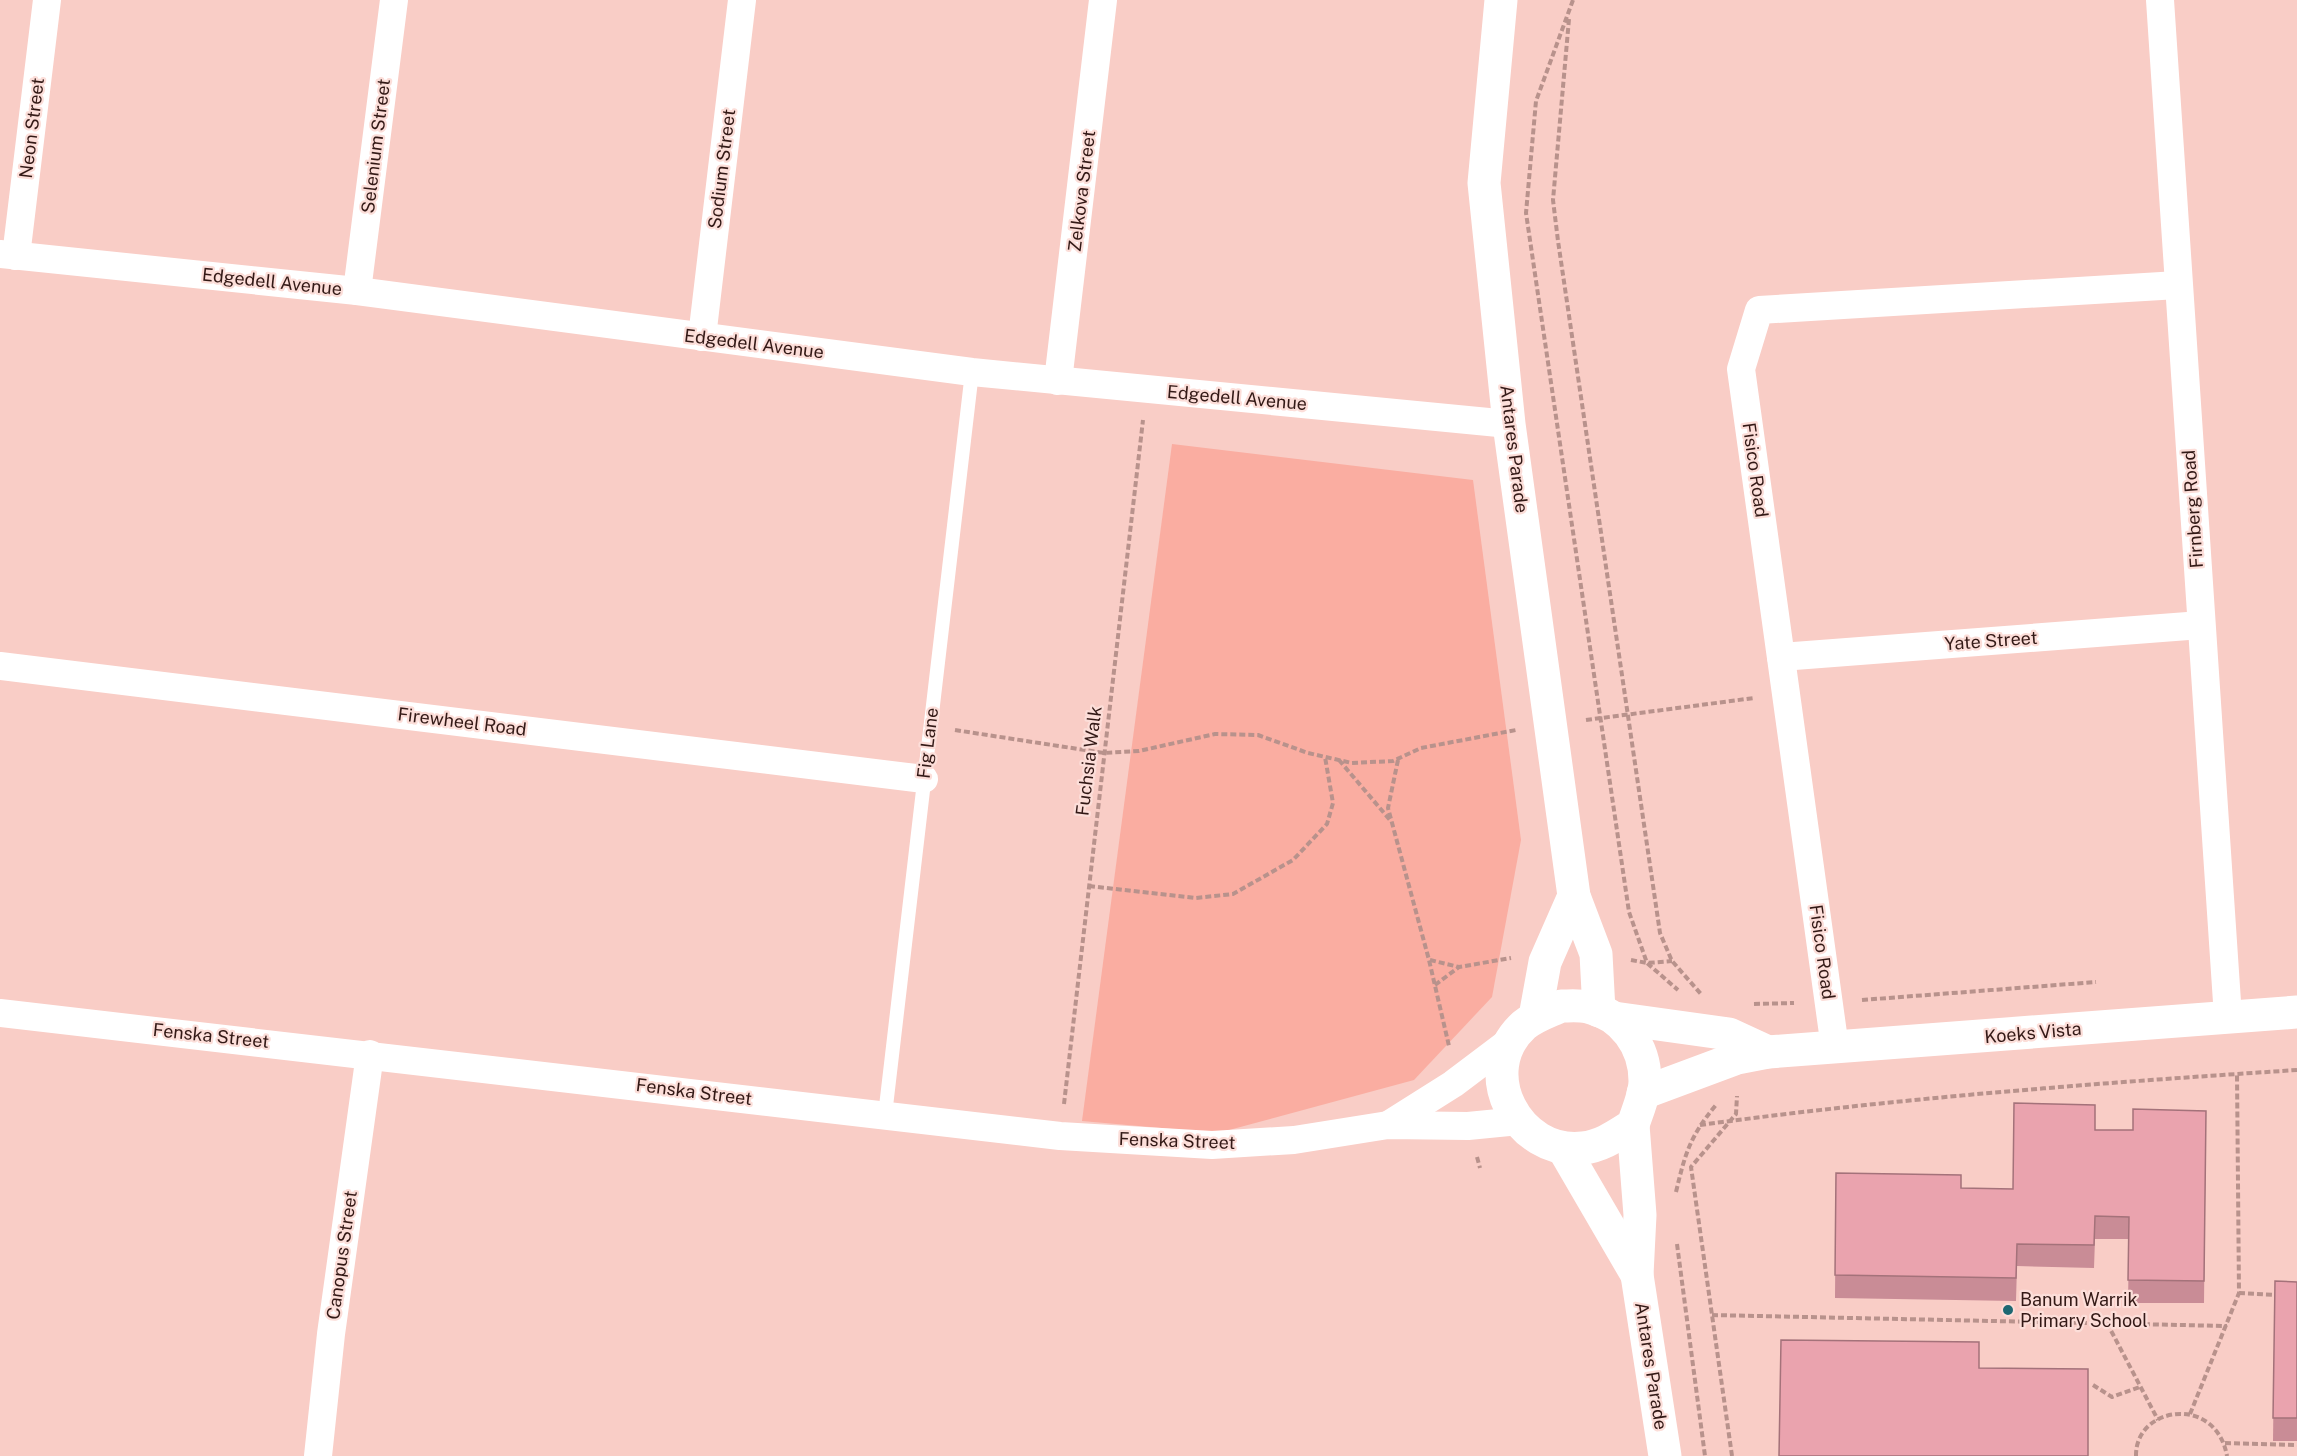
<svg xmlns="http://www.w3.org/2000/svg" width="2297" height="1456" font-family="'Public Sans',sans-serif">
	<rect width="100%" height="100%" fill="#f9cdc6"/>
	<!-- green -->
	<polygon fill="#faada1" points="1172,444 1473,480 1521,840 1492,997 1414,1080 1218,1133 1082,1121"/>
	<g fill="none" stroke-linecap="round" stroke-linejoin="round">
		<!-- path -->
		<g stroke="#b8928c" stroke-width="4" stroke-dasharray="6 3" stroke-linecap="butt">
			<polyline points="1573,0 1536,101 1526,213 1629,912 1647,963 1678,990"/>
			<polyline points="1569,19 1553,200 1558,241 1660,933 1672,961 1701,994"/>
			<polyline points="1586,720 1754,698"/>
			<polyline points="955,730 1104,753 1139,751 1215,734 1258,735 1308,753 1352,763 1393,761 1421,748 1516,730"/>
			<polyline points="1339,760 1390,820"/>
			<polyline points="1398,760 1388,808 1429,960 1449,1046"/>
			<polyline points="1089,886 1196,898 1233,894 1293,860 1327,824 1333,803 1325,757"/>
			<polyline points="1430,960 1459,967 1511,958"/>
			<polyline points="1631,960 1647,963 1672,961"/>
			<polyline points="1435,985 1459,967"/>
			<polyline points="1862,1000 2096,982"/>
			<polyline points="1754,1004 1794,1003"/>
			<polyline points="1064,1104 1143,420"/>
			<path d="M1700,1125C1898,1098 2097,1083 2297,1070"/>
			<polyline points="1477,1157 1480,1168"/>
			<path d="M1676,1192C1685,1154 1690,1136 1716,1105"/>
			<polyline points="1677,1244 1705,1456"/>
			<polyline points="2239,1293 2278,1295"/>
			<polyline points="1712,1315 2227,1326"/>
			<polyline points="2107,1323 2158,1420"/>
			<polyline points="2093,1385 2112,1397 2140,1387"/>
			<polyline points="2190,1414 2239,1293 2237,1074"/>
			<polyline points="2225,1443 2297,1445"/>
			<polyline points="1732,1456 1691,1167 1736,1114 1737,1096"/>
			<path d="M2136,1456C2135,1406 2216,1394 2227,1456"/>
		</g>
		<!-- service -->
		<polyline stroke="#fff" stroke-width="14" points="885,1115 972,372"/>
		<!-- minor -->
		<g stroke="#fff" stroke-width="28">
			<polyline points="2160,0 2228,1017"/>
			<polyline points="0,254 357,291 972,372 1509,424"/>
			<polyline points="16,256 47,0"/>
			<polyline points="357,291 394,0"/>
			<polyline points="702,337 742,0"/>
			<polyline points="1058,381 1103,0"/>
			<polyline points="1781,657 2201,625"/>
			<polyline points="0,666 924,779"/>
			<polyline points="0,1013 1060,1136 1212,1145 1294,1140 1388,1125 1468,1126 1519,1121"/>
			<polyline points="1835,1048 1741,369 1759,310 2178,285"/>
			<polyline points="1388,1125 1453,1084 1514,1038"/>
			<polyline points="318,1456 331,1334 370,1054"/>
		</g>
		<!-- tertiary -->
		<g stroke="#fff" stroke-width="33">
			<polyline points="1501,0 1484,183 1509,424 1574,896 1596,954 1599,1011"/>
			<path d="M1561,1006C1569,1006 1580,1005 1588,1007C1623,1015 1645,1046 1645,1081C1645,1095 1637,1112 1633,1125C1617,1135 1602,1146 1583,1148C1518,1156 1473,1071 1524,1025C1535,1016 1548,1012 1561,1006Z"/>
			<polyline points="1535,1017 1545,962 1574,896"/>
			<polyline points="1614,1018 1729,1034 1768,1052"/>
			<polyline points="1643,1093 1737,1058 1768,1052 2297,1012"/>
			<polyline points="1633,1125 1640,1215 1637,1275 1665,1456"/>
			<polyline points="1563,1148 1637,1275"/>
		</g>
	</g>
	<!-- wall -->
	<g fill="#c98c96">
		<polygon points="2206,1111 2204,1303 2128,1303 2129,1239 2095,1239 2094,1268 2017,1266 2016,1301 1835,1298 1836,1173 1961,1188 2013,1189 2133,1130"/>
		<polygon points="2275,1281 2297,1282 2297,1441 2273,1441"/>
	</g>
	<!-- building -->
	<g fill="#eaa3ae" stroke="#a4727a" stroke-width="1.5">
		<polygon points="2014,1103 2095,1105 2095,1130 2133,1130 2133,1109 2206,1111 2204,1281 2128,1280 2129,1217 2095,1216 2094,1245 2017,1244 2016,1278 1835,1275 1836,1173 1961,1175 1961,1188 2013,1189"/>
		<polygon points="2275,1281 2297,1282 2297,1418 2273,1418"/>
		<polygon points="1781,1340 1979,1342 1979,1368 2088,1369 2088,1456 1779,1456"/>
	</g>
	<!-- markers -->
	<circle fill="#1e6872" stroke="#fcded9" stroke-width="2" cx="2008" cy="1310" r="6"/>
	<g text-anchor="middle" stroke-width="4.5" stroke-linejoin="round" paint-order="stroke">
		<!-- street labels -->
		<g font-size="18" fill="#331916" stroke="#fcded9">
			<text transform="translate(32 128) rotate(-83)" y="6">Neon Street</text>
			<text transform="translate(376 146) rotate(-83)" y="6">Selenium Street</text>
			<text transform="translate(722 169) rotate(-83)" y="6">Sodium Street</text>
			<text transform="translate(1082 191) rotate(-83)" y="6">Zelkova Street</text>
			<text transform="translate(272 282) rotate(6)" y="6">Edgedell Avenue</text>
			<text transform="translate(754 344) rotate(7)" y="6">Edgedell Avenue</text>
			<text transform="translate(1237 398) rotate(5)" y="6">Edgedell Avenue</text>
			<text transform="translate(1514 449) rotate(83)" y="6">Antares Parade</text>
			<text transform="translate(1755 470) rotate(82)" y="6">Fisico Road</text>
			<text transform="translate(2193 509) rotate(-94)" y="6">Firnberg Road</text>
			<text transform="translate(1991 641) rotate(-4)" y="6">Yate Street</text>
			<text transform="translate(462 722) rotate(7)" y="6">Firewheel Road</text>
			<text transform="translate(928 743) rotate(-83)" y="6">Fig Lane</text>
			<text transform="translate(1089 761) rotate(-83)" y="6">Fuchsia Walk</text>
			<text transform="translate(1822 952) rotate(82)" y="6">Fisico Road</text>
			<text transform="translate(2033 1033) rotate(-5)" y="6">Koeks Vista</text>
			<text transform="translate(211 1036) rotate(6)" y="6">Fenska Street</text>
			<text transform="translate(694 1092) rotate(7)" y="6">Fenska Street</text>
			<text transform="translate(1177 1141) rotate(2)" y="6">Fenska Street</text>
			<text transform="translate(342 1255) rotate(-82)" y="6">Canopus Street</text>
			<text transform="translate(1651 1366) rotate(81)" y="6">Antares Parade</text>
		</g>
		<!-- poi labels -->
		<g font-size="18" fill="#331916" stroke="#fcded9" text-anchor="start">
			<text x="2020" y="1306">Banum Warrik<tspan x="2020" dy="21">Primary School</tspan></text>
		</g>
	</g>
</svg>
